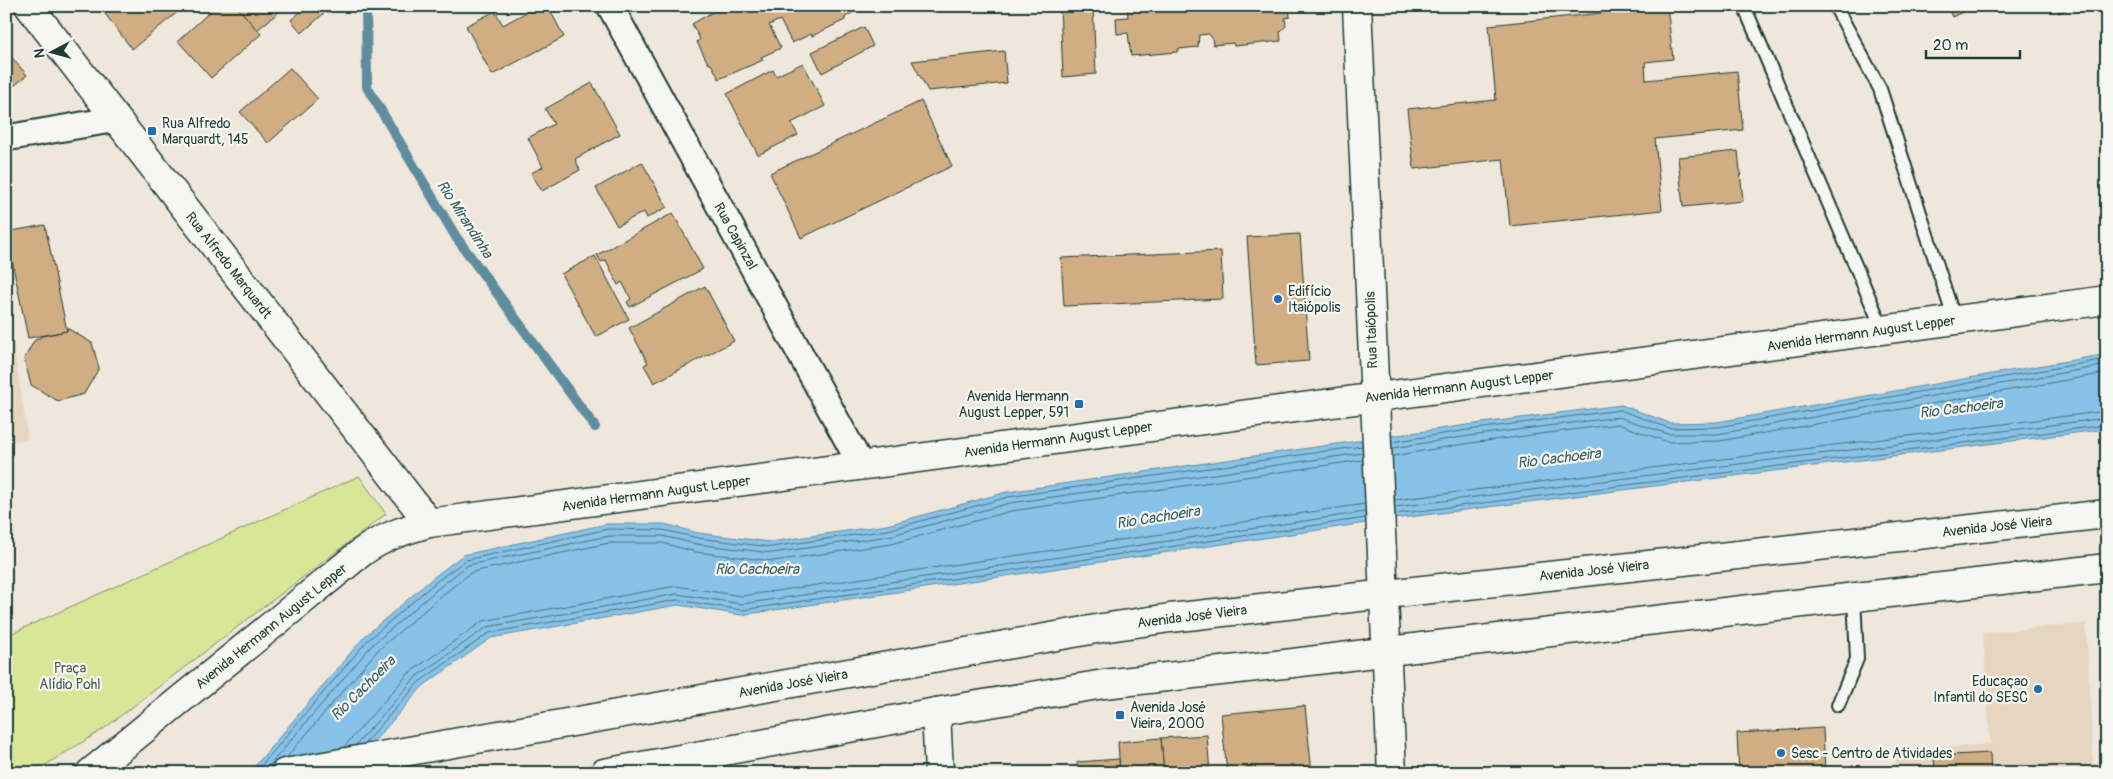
<svg xmlns="http://www.w3.org/2000/svg" width="2113" height="779" font-family="Pangolin,sans-serif">
	<rect width="100%" height="100%" fill="#efe7dc"/>
	<filter id="ink" filterUnits="userSpaceOnUse"><feTurbulence type="fractalNoise" baseFrequency=".02" numOctaves="2"/><feDisplacementMap in="SourceGraphic" scale="10" xChannelSelector="R" yChannelSelector="G"/><feConvolveMatrix kernelMatrix="1 2 1 2 8 2 1 2 1" color-interpolation-filters="sRGB"/></filter>
	<g filter="url(#ink)">
		<!-- built -->
		<g fill="#e6d6c1">
			<polygon points="6,296 28,439 6,443"/>
			<polygon points="2086,623 2094,773 1896,773 1895,752 1990,744 1983,633"/>
		</g>
		<!-- green -->
		<polygon fill="#d9e698" stroke="#7c9266" points="359,476 386,514 102,730 47,764 24,773 6,773 6,636"/>
		<!-- water -->
		<polygon fill="#88c2e8" stroke="#5e8da0" points="2107,354 2107,429 1393,519 741,615 678,605 491,638 423,686 346,773 249,773 364,637 434,577 463,555 607,524 664,524 698,533 770,542 887,525 1007,492 1467,425 1621,405 1670,423 1717,422"/>
		<g fill="none" stroke-linecap="round" stroke-linejoin="round">
			<!-- shore -->
			<g stroke="#49727c" stroke-width="1">
				<polyline points="1392,442 1468,430 1620,410 1669,428 1718,427 2107,359"/>
				<polyline points="1392,448 1469,436 1619,417 1668,434 1718,434 2107,365"/>
				<polyline points="1393,456 1470,443 1618,424 1668,442 1719,441 2107,373"/>
				<polyline points="1395,500 2107,411"/>
				<polyline points="1395,507 2107,418"/>
				<polyline points="1395,514 2107,425"/>
				<polyline points="365,743 419,682 489,633 677,600 742,610 1365,518"/>
				<polyline points="356,745 416,677 487,627 677,594 742,604 1365,512"/>
				<polyline points="344,747 409,673 483,621 676,586 742,596 1365,504"/>
				<polyline points="286,758 377,651 446,592 472,572 609,543 662,543 696,552 773,561 891,544 1011,511 1363,460"/>
				<polyline points="255,773 367,641 437,581 466,560 608,529 663,530 698,538 771,547 888,530 1008,497 1362,446"/>
				<polyline points="263,773 372,645 441,586 468,565 609,536 663,536 696,544 772,553 889,536 1010,503 1362,453"/>
			</g>
			<!-- stream -->
			<polyline stroke="#5e8da0" stroke-width="10" points="366,6 367,87 456,237 595,427"/>
		</g>
		<!-- building -->
		<g fill="#d1ad83" stroke="#1f3d34">
			<polygon points="99,6 185,6 132,49"/>
			<polygon points="216,6 237,6 261,34 211,78 178,41"/>
			<polygon points="237,6 274,6 279,12 257,30"/>
			<polygon points="307,6 332,6 302,33 291,20"/>
			<polygon points="545,6 548,6 564,37 492,75 466,26 495,11 503,25 534,8 535,12"/>
			<polygon points="723,6 853,6 856,11 845,17 845,20 812,36 811,34 792,43 780,20 769,25 781,48 761,57 763,60 719,79 712,65 708,63 697,42 700,39 692,24"/>
			<polygon points="1060,6 1093,6 1096,74 1063,77"/>
			<polygon points="1127,6 1289,6 1290,17 1285,18 1286,26 1280,32 1281,41 1234,46 1233,43 1213,45 1212,38 1209,34 1199,35 1198,47 1178,49 1177,52 1131,56 1128,33 1117,34 1116,18 1128,17"/>
			<polygon points="1667,6 1673,59 1645,62 1646,80 1737,71 1743,130 1655,139 1662,210 1510,226 1503,159 1414,169 1407,109 1496,100 1489,25"/>
			<polygon points="1947,6 1975,6 1952,17"/>
			<polygon points="2056,6 2074,6 2059,13"/>
			<polygon points="864,27 873,46 822,73 812,52"/>
			<polygon points="6,51 27,75 6,93"/>
			<polygon points="1004,51 1007,83 928,91 912,61"/>
			<polygon points="803,63 825,106 791,123 798,135 758,155 727,94 773,70 776,76"/>
			<polygon points="290,68 318,99 268,143 240,112"/>
			<polygon points="592,83 620,134 575,159 580,170 542,191 531,173 543,167 528,138 554,124 545,109"/>
			<polygon points="921,101 952,166 801,238 770,173"/>
			<polygon points="1738,151 1743,201 1683,207 1678,157"/>
			<polygon points="642,162 667,207 647,218 644,212 617,226 596,188"/>
			<polygon points="673,213 703,269 630,307 627,302 631,299 622,282 618,285 606,260 601,262 597,255"/>
			<polygon points="45,225 67,331 28,338 6,232"/>
			<polygon points="1300,234 1309,361 1256,365 1247,237"/>
			<polygon points="1221,251 1223,299 1064,306 1061,258"/>
			<polygon points="595,256 629,319 596,337 561,274"/>
			<polygon points="705,286 734,341 654,383 644,365 648,363 629,328"/>
			<polygon points="67,328 92,343 99,368 84,394 58,401 31,385 24,359 34,341 42,336 67,331"/>
			<polygon points="1305,706 1312,773 1227,773 1221,714"/>
			<polygon points="1823,728 1825,773 1739,773 1737,733"/>
			<polygon points="1207,735 1210,773 1164,773 1161,738"/>
			<polygon points="1161,738 1164,773 1120,773 1118,742"/>
			<polygon points="1990,753 1991,773 1935,773 1934,756"/>
			<polygon points="1119,759 1120,773 1078,773 1077,762"/>
		</g>
		<g fill="none" stroke-linecap="round" stroke-linejoin="round">
			<defs>
				<g id="service">
					<polyline points="1744,6 1883,330"/>
					<polyline points="1835,6 1880,89 1955,321"/>
					<polyline points="1838,705 1857,659 1854,597"/>
				</g>
				<g id="minor">
					<polyline points="610,6 861,465"/>
					<polyline points="6,138 117,119"/>
				</g>
				<polyline id="tertiary" points="936,712 939,773"/>
				<g id="secondary">
					<polyline points="29,6 429,523"/>
					<polyline points="1357,6 1392,773"/>
				</g>
				<g id="primary">
					<path d="M90,773L362,552C383,537 404,530 429,523L2107,300"/>
					<polyline points="285,773 1102,628 1170,618 2107,514"/>
					<polyline points="604,773 936,712 1104,684 1293,663 1438,645 2107,568"/>
				</g>
			</defs>
			<!-- service casing -->
			<use href="#service" stroke="#1f3d34" stroke-width="16"/>
			<!-- minor casing -->
			<use href="#minor" stroke="#1f3d34" stroke-width="29"/>
			<!-- tertiary casing -->
			<use href="#tertiary" stroke="#1f3d34" stroke-width="31"/>
			<!-- secondary casing -->
			<use href="#secondary" stroke="#1f3d34" stroke-width="31"/>
			<!-- primary casing -->
			<use href="#primary" stroke="#1f3d34" stroke-width="31"/>
			<!-- service -->
			<use href="#service" stroke="#f6f6f2" stroke-width="12"/>
			<!-- minor -->
			<use href="#minor" stroke="#f6f6f2" stroke-width="25"/>
			<!-- tertiary -->
			<use href="#tertiary" stroke="#f6f6f2" stroke-width="28"/>
			<!-- secondary -->
			<use href="#secondary" stroke="#f6f6f2" stroke-width="28"/>
			<!-- primary -->
			<use href="#primary" stroke="#f6f6f2" stroke-width="28"/>
		</g>
	</g>
	<!-- markers -->
	<g fill="#1f6fb2" stroke="#f6f6f2" stroke-width="2">
		<rect x="147" y="126" width="10" height="10" rx="2.5"/>
		<circle cx="1278" cy="299" r="5"/>
		<rect x="1074" y="399" width="10" height="10" rx="2.5"/>
		<circle cx="2038" cy="689" r="5"/>
		<rect x="1115" y="710" width="10" height="10" rx="2.5"/>
		<circle cx="1781" cy="753" r="5"/>
	</g>
	<g text-anchor="middle" stroke-width="4.5" stroke-linejoin="round" paint-order="stroke">
		<!-- poi labels -->
		<g font-size="14" fill="#1f3d34" stroke="#f6f6f2" text-anchor="start">
			<text x="162" y="128">Rua Alfredo<tspan x="162" dy="16">Marquardt, 145</tspan></text>
			<text x="1288" y="296">Edifício<tspan x="1288" dy="16">Itaiópolis</tspan></text>
			<text x="1069" y="401" text-anchor="end">Avenida Hermann<tspan x="1069" dy="16">August Lepper, 591</tspan></text>
			<text x="2028" y="686" text-anchor="end">Educaçao<tspan x="2028" dy="16">Infantil do SESC</tspan></text>
			<text x="1130" y="712">Avenida José<tspan x="1130" dy="16">Vieira, 2000</tspan></text>
			<text x="1791" y="758">Sesc - Centro de Atividades</text>
		</g>
		<!-- street labels -->
		<g font-size="14" fill="#1f3d34" stroke="#f6f6f2">
			<text transform="translate(736 236) rotate(61)" y="5">Rua Capinzal</text>
			<text transform="translate(229 265) rotate(52)" y="5">Rua Alfredo Marquardt</text>
			<text transform="translate(1371 330) rotate(-92)" y="5">Rua Itaiópolis</text>
			<text transform="translate(1861 333) rotate(-8)" y="5">Avenida Hermann August Lepper</text>
			<text transform="translate(1459 386) rotate(-7)" y="5">Avenida Hermann August Lepper</text>
			<text transform="translate(1058 439) rotate(-8)" y="5">Avenida Hermann August Lepper</text>
			<text transform="translate(656 493) rotate(-8)" y="5">Avenida Hermann August Lepper</text>
			<text transform="translate(1997 526) rotate(-6)" y="5">Avenida José Vieira</text>
			<text transform="translate(1594 570) rotate(-6)" y="5">Avenida José Vieira</text>
			<text transform="translate(1192 616) rotate(-7)" y="5">Avenida José Vieira</text>
			<text transform="translate(271 626) rotate(-39)" y="5">Avenida Hermann August Lepper</text>
			<text transform="translate(793 683) rotate(-10)" y="5">Avenida José Vieira</text>
		</g>
		<!-- park labels -->
		<g font-size="14" fill="#445f48" stroke="#f6f6f2">
			<text x="70" y="673">Praça<tspan x="70" dy="16">Alídio Pohl</tspan></text>
		</g>
		<!-- water labels -->
		<g font-size="15" font-style="italic" fill="#395e61" stroke="#f6f6f2">
			<text transform="translate(465 219) rotate(57)" y="5">Rio Mirandinha</text>
			<text transform="translate(1961 408) rotate(-7)" y="5">Rio Cachoeira</text>
			<text transform="translate(1559 458) rotate(-7)" y="5">Rio Cachoeira</text>
			<text transform="translate(1158 517) rotate(-9)" y="5">Rio Cachoeira</text>
			<text x="757" y="574">Rio Cachoeira</text>
			<text transform="translate(363 688) rotate(-45)" y="5">Rio Cachoeira</text>
		</g>
	</g>
	<!-- margin -->
	<rect width="2113" height="779" fill="none" stroke="#f6f6f2" stroke-width="25"/>
	<rect x="12" y="12" width="2088" height="754" fill="none" stroke="#1f3d34" stroke-width="2" filter="url(#ink)"/>
	<!-- north arrow -->
	<g transform="translate(52 52) rotate(264)" stroke="#f6f6f2" stroke-width="4" paint-order="stroke">
	<path d="M0-4L9 19L0 12L-9 19Z" fill="#1f3d34"/>
	<text y="-8" font-size="14" font-weight="bold" text-anchor="middle" fill="#1f3d34">N</text>
	</g>
	<!-- scale -->
	<path d="M1926 50v8h94v-8" fill="none" stroke="#1f3d34" stroke-width="2.5"/>
	<text x="1933" y="50" font-size="15" fill="#1f3d34" stroke="#f6f6f2" stroke-width="4" paint-order="stroke">20 m</text>
</svg>
